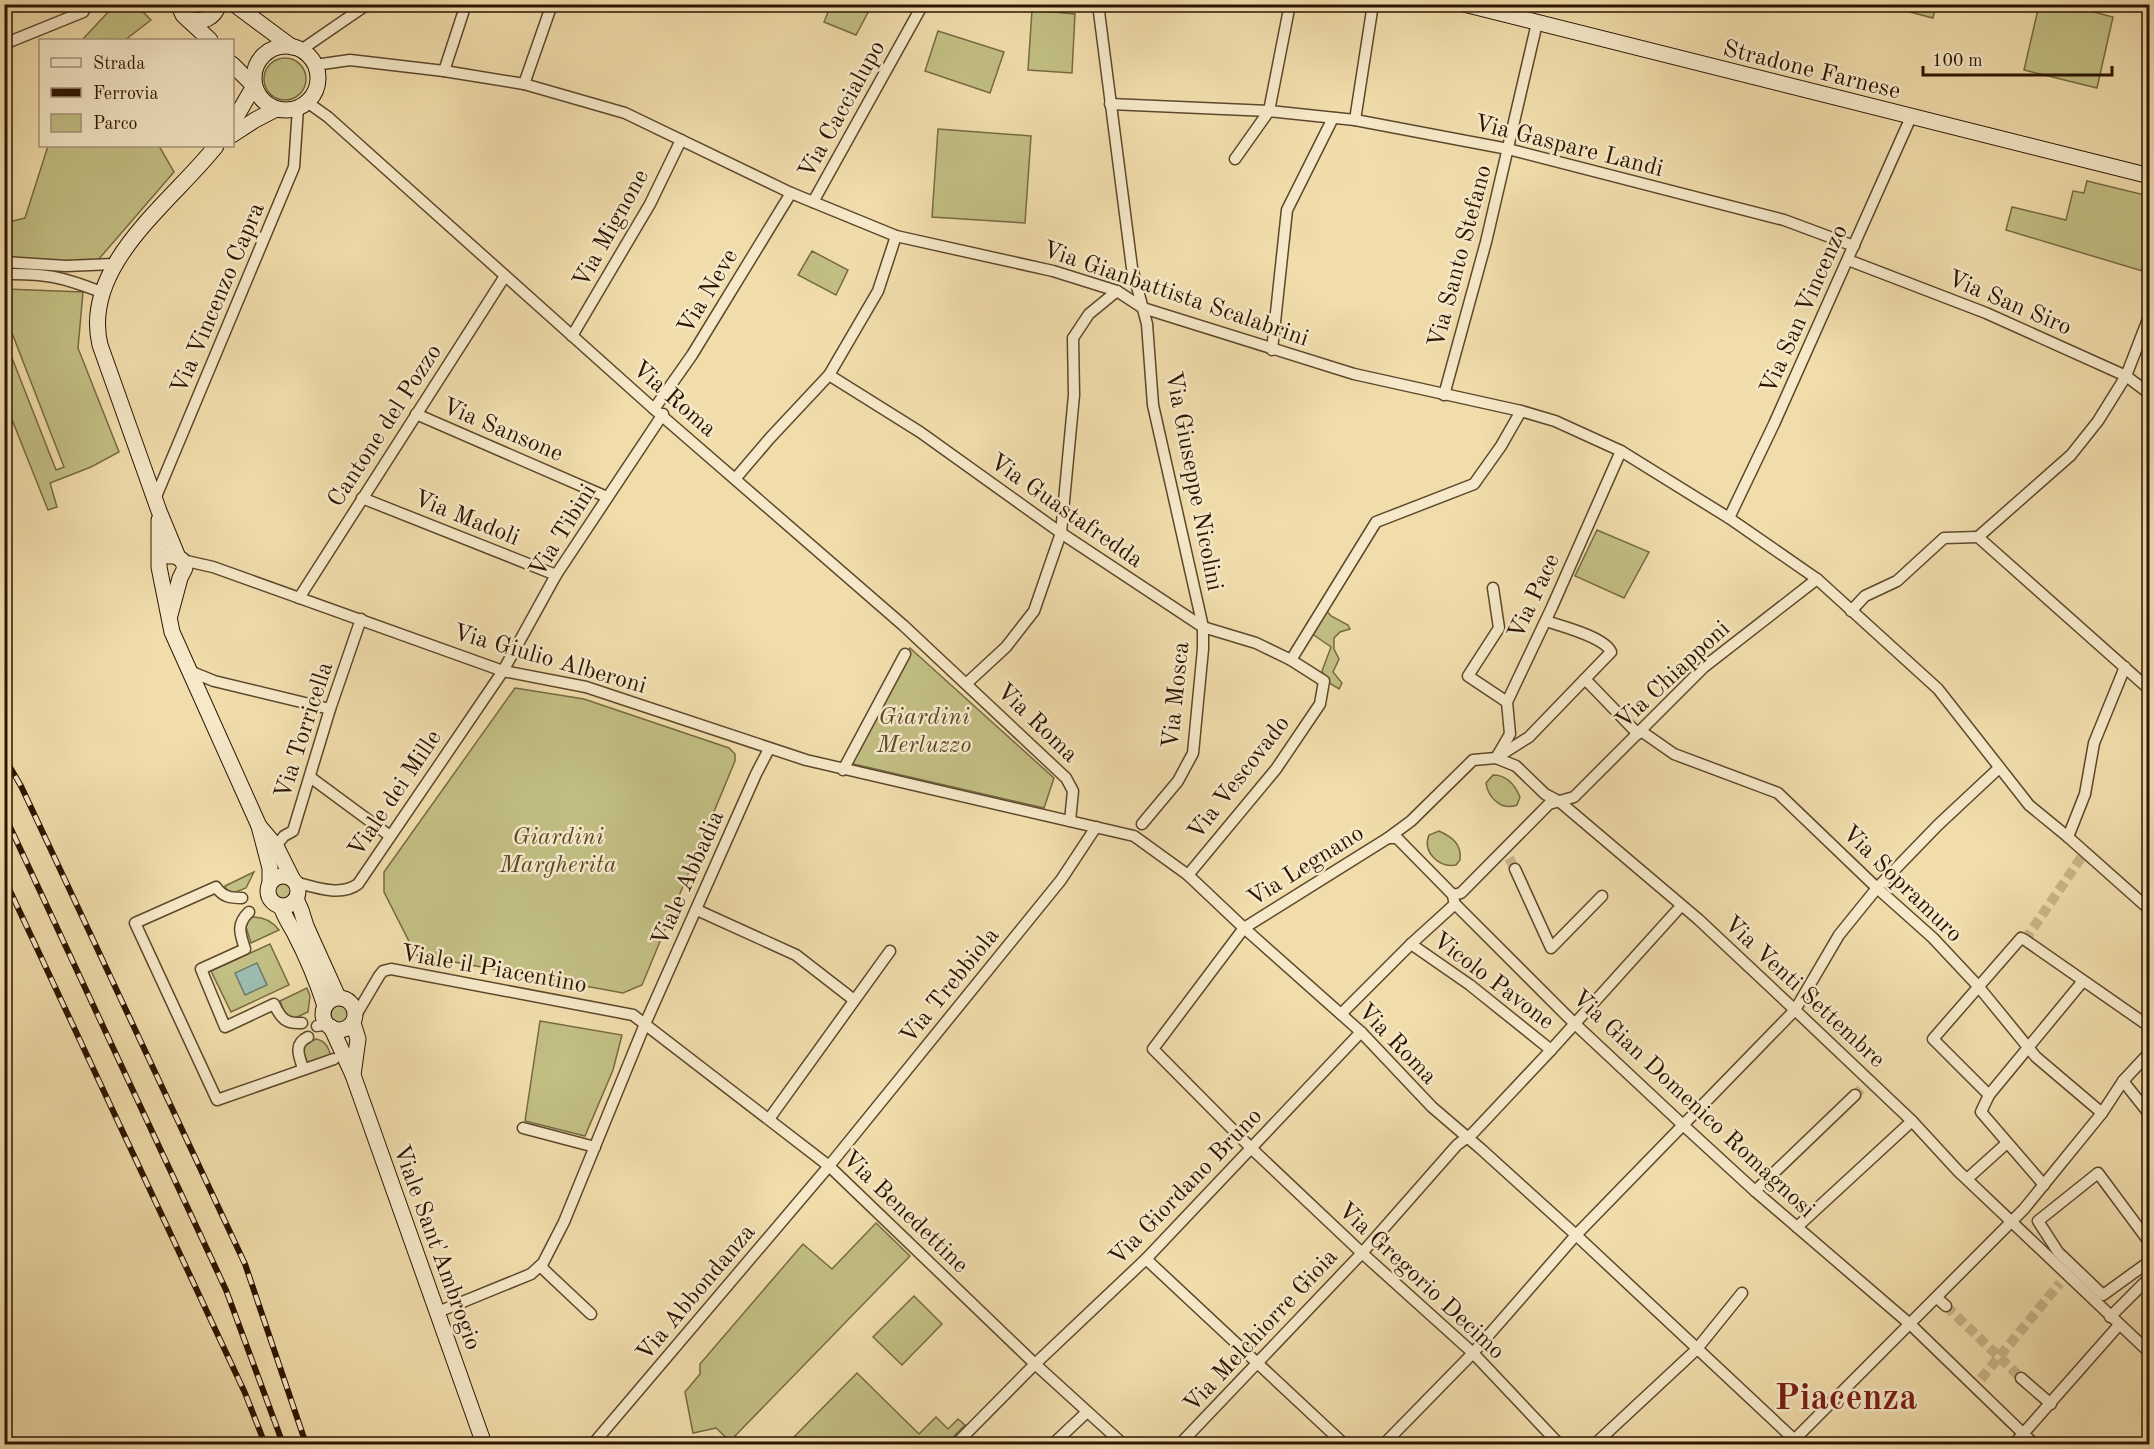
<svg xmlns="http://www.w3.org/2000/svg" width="2154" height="1449" font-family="'Old Standard TT',serif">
	<rect width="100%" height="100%" fill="#f1ddac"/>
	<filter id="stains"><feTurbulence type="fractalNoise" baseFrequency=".00333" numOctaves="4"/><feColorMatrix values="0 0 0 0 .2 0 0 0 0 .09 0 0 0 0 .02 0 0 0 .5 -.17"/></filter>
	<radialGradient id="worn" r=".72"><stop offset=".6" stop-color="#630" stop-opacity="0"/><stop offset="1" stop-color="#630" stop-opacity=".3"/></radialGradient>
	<!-- green -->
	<g fill="#c2bf84" stroke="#776a42" stroke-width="1.5">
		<polygon points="136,5 151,20 125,40 82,40 110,10"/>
		<polygon points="831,5 831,4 872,5 856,35 824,22"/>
		<polygon points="1883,5 1936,5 1933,18"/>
		<polygon points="2039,5 2067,5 2113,17 2097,88 2024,70"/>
		<polygon points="1032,10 1075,14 1072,73 1028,70"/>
		<polygon points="938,31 1004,52 990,93 925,71"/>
		<circle cx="285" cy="79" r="21"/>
		<polygon points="938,129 1031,136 1025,223 932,217"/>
		<polygon points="48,146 159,146 174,172 98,260 59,264 5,260 4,223 25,218"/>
		<polygon points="2087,181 2149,196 2149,273 2006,230 2012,207 2066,220 2073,191 2084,193"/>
		<polygon points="812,251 848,270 836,295 798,275"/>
		<polygon points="5,289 83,292 78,348 119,452 91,467 50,483 57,507 48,510 5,402 5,340 56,470 64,467 5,315"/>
		<polygon points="1597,530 1649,552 1624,598 1575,576"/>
		<polygon points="1325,609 1331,616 1348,625 1350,629 1340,632 1334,638 1334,649 1339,659 1333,672 1342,683 1339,689 1326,681 1322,671 1331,647 1311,633"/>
		<polygon points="910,648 1054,778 1044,808 849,763"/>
		<polygon points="515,688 584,699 729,748 735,754 735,761 642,985 623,993 416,955 384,892 384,872"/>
		<path d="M1493,775C1507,775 1515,785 1520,797L1517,805C1502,811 1488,798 1486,783Z"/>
		<path d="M1439,831C1452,837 1462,844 1460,860L1456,865C1439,868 1422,852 1429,835Z"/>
		<polygon points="254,872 246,888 233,893 226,889 225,886"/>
		<circle cx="283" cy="892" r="9"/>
		<path d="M253,917C264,917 272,921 279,930L251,943L246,927L249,920Z"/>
		<polygon points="270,944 289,985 231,1012 211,971"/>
		<path d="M307,988L310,996L308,1012L295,1018C285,1016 283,1010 280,1001Z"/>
		<circle cx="340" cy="1014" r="9"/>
		<polygon points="540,1021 622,1035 613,1070 585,1136 525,1121"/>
		<path d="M316,1039C326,1041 328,1047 331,1056L307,1062L304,1054L305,1044Z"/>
		<polygon points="876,1223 910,1256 735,1436 743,1444 733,1444 716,1428 693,1433 685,1392 700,1374 700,1364 803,1244 832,1269"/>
		<polygon points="914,1296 942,1324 902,1365 873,1337"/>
		<polygon points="857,1373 919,1434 936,1417 948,1429 958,1419 965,1425 946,1444 787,1444"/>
	</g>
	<!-- water -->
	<polygon fill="#9bbbae" stroke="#6f7968" stroke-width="1.5" points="257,963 267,985 245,995 235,973"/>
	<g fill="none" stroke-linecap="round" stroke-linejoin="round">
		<!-- street-tunnel -->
		<g stroke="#cab58a" stroke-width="10" stroke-dasharray="10 5" stroke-linecap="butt">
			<polyline points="1509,858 1515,869"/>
			<polyline points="2025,940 2085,852"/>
			<polyline points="1855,1095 1861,1089"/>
			<polyline points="1946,1306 2021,1378"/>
			<polyline points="1981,1379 2060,1283"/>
		</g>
		<defs>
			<g id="street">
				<polyline points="1098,4 1132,268 1147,324 1153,405 1203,627 1203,649 1193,753 1178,781 1142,824"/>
				<polyline points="4,44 83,12 88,4"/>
				<polyline points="301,50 368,4"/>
				<polyline points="315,65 350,60 444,71 524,84 625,113 791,193 896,236 1053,271 1117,291 1143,308 1354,374 1521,411 1555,421 1621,451 1729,518 1817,579 1938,689 2029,805 2068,837 2150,910"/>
				<polyline points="444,71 466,4"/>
				<polyline points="524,84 552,4"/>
				<polyline points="307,102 328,117 654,409 904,626 1066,778 1073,791 1070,821"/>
				<polyline points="1110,104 1269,111 1355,120 1508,149 1784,220 1854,246"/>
				<polyline points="1355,120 1373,4"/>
				<polyline points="1235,159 1269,111 1290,4"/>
				<polyline points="813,202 923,4"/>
				<polyline points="1848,260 1986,313 2126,376 2150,394"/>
				<polyline points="4,262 66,266 114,264"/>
				<path d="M4,274C45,273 63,277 101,292"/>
				<polyline points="572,336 650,204 681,140"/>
				<polyline points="1272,350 1287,210 1333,118"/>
				<polyline points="829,375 920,432 1061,533 1203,627 1256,643 1291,660 1324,681 1320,704 1276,769 1188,875"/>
				<polyline points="1444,395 1486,242 1537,23"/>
				<polyline points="654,409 692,355 791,193"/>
				<polyline points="416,414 607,497"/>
				<polyline points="735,479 770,438 829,375 878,291 896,236"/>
				<polyline points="362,498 556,575"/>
				<polyline points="155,499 294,167 298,108"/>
				<polyline points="1729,518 1774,424 1911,117"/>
				<polyline points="1978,537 2071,455 2098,421 2126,376 2150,314"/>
				<polyline points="1978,537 2150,690"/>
				<polyline points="182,560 213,567 503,671 586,687 806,760 1134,836 1188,875 1244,928 1361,1032 1432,1107 1481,1149 1576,1235 1799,1444"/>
				<polyline points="1493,588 1499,628 1468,676 1507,702"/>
				<polyline points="299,598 505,276"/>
				<polyline points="1851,611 1865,596 1897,581 1944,538 1978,537"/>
				<polyline points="1291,660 1376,522 1474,484 1501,446 1521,411"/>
				<polyline points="187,670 214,681 330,709"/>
				<polyline points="1585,679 1638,734"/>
				<polyline points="967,683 1006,647 1034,611 1061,533 1074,395 1073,338 1089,314 1117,291"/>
				<polyline points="1641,731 1674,754 1778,793 1877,888 1933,938 1978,986 2036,1057 2102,1113"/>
				<path d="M1499,756L1529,737L1611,652C1605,637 1561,626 1546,621"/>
				<polyline points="1496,758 1510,734 1507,702 1552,607 1621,451"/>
				<polyline points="843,770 905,654"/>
				<polyline points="310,777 390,836"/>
				<polyline points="2068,837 2085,794 2094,743 2125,667"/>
				<polyline points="1388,838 1397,838 1453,895 1454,901"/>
				<polyline points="276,846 284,836 293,831 330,709 361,619"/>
				<polyline points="1515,869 1551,948 1602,896"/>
				<path d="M295,882C314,887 341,897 358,884L503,671L556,575L663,414"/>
				<polyline points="1453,895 1461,893 1549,804 1574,797 1704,667 1817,579"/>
				<path d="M242,898C230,898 223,897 216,887L135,923L217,1100L334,1059"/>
				<polyline points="1455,904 1575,1024 1683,1125 1755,1191 1911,1325 2034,1444"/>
				<polyline points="697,910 796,955 854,1000"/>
				<path d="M249,912C236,924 240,934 245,949L201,969L225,1027L274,1004C281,1019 286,1024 302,1023"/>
				<polyline points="1411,944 1470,985 1551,1050"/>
				<polyline points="2083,981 1989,1095 1933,1039 2021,938 2025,940 2150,1027"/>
				<polyline points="1341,1014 1411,944 1455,904"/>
				<polyline points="356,1015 379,976 383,971 391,969 633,1015 829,1166 1035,1364 1123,1444"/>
				<polyline points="317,1026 327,1024"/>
				<path d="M303,1068C299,1056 293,1044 308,1037"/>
				<polyline points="2123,1081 2150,1115"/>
				<polyline points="1989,1095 1981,1112 2044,1185"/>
				<polyline points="769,1119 890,951"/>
				<polyline points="523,1128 595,1147"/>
				<polyline points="1967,1179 2007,1143"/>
				<polyline points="1755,1191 1855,1095"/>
				<polyline points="1797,1227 1912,1121"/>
				<polyline points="2150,1243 2098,1173 2038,1221 2058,1252 2103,1295 2150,1261"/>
				<polyline points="1146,1259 1344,1444"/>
				<polyline points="540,1266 591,1314"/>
				<polyline points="1937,1298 1946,1306"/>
				<polyline points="438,1312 531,1274 543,1263 564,1222 645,1024 756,774 769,749"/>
				<polyline points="2110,1317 2150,1277"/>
				<polyline points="2021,1378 2051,1404"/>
				<polyline points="593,1444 829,1166 1061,880 1096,827"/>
				<polyline points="956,1444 1035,1364 1146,1259 1361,1032"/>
				<polyline points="1053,1444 1087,1412"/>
				<polyline points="1180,1444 1362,1253 1457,1145 1473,1133 1551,1050 1681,906"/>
				<polyline points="1384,1444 1473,1353 1576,1235 1795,1010 1839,935 1877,888 1938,825 1999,768"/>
				<polyline points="1559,1444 1473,1353 1362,1253 1252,1149 1153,1049 1244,928 1388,838 1411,821 1473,760 1496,758 1516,766 1545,794 1560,802 1698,919 1795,1010 1912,1121 1958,1171 2150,1353"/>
				<polyline points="1595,1444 1696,1350 1742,1293"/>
				<polyline points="1790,1444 2024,1209 2102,1113 2123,1081 2150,1052"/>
				<polyline points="2014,1444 2119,1325"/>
			</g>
			<g id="secondary">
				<polyline points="178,4 183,15 210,40"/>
				<polyline points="234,4 292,47"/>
				<polyline points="1464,4 2150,176"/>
				<path d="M189,19C203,23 214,19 219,4"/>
				<circle cx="286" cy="78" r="32"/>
				<polyline points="232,64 254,86 232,124"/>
				<polyline points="232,135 255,120 276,109"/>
				<polyline points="159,520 159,567 172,632 259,826 270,868 270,883"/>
				<polyline points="169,556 175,556 182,560 185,568 180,578 170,615"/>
				<path d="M178,557L159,511L100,345C81,265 172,202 216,146"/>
				<polyline points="259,826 276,846 292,878"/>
				<circle cx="283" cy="891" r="15"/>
				<polyline points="296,899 301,910 306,926 338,997"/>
				<path d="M281,906C284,916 289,923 294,932C306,955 317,981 325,1006"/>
				<circle cx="339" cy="1014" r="16"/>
				<polyline points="331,1027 353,1075 484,1444"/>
				<polyline points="353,1075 358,1039 353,1023"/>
			</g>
		</defs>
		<!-- street casing -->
		<use href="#street" stroke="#5d472b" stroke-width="13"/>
		<!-- secondary casing -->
		<use href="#secondary" stroke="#2c1500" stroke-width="17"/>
		<!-- street -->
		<use href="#street" stroke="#f6e9c9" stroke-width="10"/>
		<!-- secondary -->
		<use href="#secondary" stroke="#f6e9c9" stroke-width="15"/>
		<defs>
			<g id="rail">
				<polyline points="4,757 21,786 245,1264 306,1444"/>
				<polyline points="4,814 226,1290 283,1444"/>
				<polyline points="4,878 245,1393 265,1444"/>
			</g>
		</defs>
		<!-- rail casing -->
		<use href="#rail" stroke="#2c1500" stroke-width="6"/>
		<!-- rail -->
		<use href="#rail" stroke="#f6e9c9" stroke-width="4" stroke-dasharray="11" stroke-linecap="butt"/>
	</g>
	<g text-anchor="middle" stroke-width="5" stroke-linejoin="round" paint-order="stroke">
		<!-- street labels -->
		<g font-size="24" fill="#2c1500" stroke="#f6e9c9">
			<text transform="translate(1812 69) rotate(14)" y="8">Stradone Farnese</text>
			<text transform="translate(841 109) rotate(-61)" y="8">Via Caccialupo</text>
			<text transform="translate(1569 145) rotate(14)" y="8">Via Gaspare Landi</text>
			<text transform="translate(610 228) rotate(-61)" y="8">Via Mignone</text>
			<text transform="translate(1459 256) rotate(-75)" y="8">Via Santo Stefano</text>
			<text transform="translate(707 291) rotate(-59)" y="8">Via Neve</text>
			<text transform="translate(1176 293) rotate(19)" y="8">Via Gianbattista Scalabrini</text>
			<text transform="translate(217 298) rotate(-67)" y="8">Via Vincenzo Capra</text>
			<text transform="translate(2010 302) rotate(23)" y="8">Via San Siro</text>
			<text transform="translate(1803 309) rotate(-66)" y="8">Via San Vincenzo</text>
			<text transform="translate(675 398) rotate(41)" y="8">Via Roma</text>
			<text transform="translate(384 425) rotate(-57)" y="8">Cantone del Pozzo</text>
			<text transform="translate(503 429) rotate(23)" y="8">Via Sansone</text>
			<text transform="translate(1195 481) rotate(79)" y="8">Via Giuseppe Nicolini</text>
			<text transform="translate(1067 510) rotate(35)" y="8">Via Guastafredda</text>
			<text transform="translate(467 517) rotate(22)" y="8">Via Madoli</text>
			<text transform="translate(562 530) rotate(-58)" y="8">Via Tibini</text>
			<text transform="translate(1533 596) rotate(-65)" y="8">Via Pace</text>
			<text transform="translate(550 658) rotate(16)" y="8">Via Giulio Alberoni</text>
			<text transform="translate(1672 674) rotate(-43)" y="8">Via Chiapponi</text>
			<text transform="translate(1175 695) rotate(-84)" y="8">Via Mosca</text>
			<text transform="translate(1038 722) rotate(44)" y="8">Via Roma</text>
			<text transform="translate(303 730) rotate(-72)" y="8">Via Torricella</text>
			<text transform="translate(1238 777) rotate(-52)" y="8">Via Vescovado</text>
			<text transform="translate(394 793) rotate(-56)" y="8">Viale dei Mille</text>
			<text transform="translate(1305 865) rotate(-32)" y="8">Via Legnano</text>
			<text transform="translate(687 878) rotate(-66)" y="8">Viale Abbadia</text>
			<text transform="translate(1903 883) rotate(44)" y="8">Via Sopramuro</text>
			<text transform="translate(494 968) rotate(10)" y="8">Viale il Piacentino</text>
			<text transform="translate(1494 980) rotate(37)" y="8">Vicolo Pavone</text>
			<text transform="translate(949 985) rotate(-51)" y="8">Via Trebbiola</text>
			<text transform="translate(1805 991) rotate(43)" y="8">Via Venti Settembre</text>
			<text transform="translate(1398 1043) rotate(46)" y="8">Via Roma</text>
			<text transform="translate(1694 1103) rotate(43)" y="8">Via Gian Domenico Romagnosi</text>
			<text transform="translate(1185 1186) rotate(-46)" y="8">Via Giordano Bruno</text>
			<text transform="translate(906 1211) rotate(44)" y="8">Via Benedettine</text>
			<text transform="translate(438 1247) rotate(70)" y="8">Viale Sant'Ambrogio</text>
			<text transform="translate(1422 1280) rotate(43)" y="8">Via Gregorio Decimo</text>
			<text transform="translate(695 1292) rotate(-50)" y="8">Via Abbondanza</text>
			<text transform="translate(1260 1330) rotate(-47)" y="8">Via Melchiorre Gioia</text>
		</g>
		<!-- park labels -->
		<g font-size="24" font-style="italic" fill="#594828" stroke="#f6e9c9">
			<text x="924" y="724">Giardini<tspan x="924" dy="28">Merluzzo</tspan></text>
			<text x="558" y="844">Giardini<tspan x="558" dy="28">Margherita</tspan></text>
		</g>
		<!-- town labels -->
		<g font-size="36" font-weight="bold" fill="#7a1f14" stroke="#f6e9c9">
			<text x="1846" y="1409">Piacenza</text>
		</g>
	</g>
	<!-- margin -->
	<rect width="2154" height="1449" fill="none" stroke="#f1ddac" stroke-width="24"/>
	<rect x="6" y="6" width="2142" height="1437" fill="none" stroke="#2c1500" stroke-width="3"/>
	<rect x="12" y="12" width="2130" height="1425" fill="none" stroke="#2c1500" stroke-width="1.5"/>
	<!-- legend -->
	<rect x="39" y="39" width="195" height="108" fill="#f6e9c9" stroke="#a59479" stroke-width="1.5"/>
	<rect x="51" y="58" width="30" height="9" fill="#f6e9c9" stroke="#a59479" stroke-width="1.5"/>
	<text x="93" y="69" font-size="18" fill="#2c1500">Strada</text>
	<rect x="51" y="88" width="30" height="9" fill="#2c1500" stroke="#a59479" stroke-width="1.5"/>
	<text x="93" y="99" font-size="18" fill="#2c1500">Ferrovia</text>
	<rect x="51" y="114" width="30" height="18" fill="#c2bf84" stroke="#a59479" stroke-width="1.5"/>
	<text x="93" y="129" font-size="18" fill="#2c1500">Parco</text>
	<!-- scale -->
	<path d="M1923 66v9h189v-9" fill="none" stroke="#2c1500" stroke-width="3"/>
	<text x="1932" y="66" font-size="18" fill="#2c1500" stroke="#f6e9c9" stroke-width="4.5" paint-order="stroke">100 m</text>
	<rect width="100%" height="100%" filter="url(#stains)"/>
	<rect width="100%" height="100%" fill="url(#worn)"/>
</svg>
